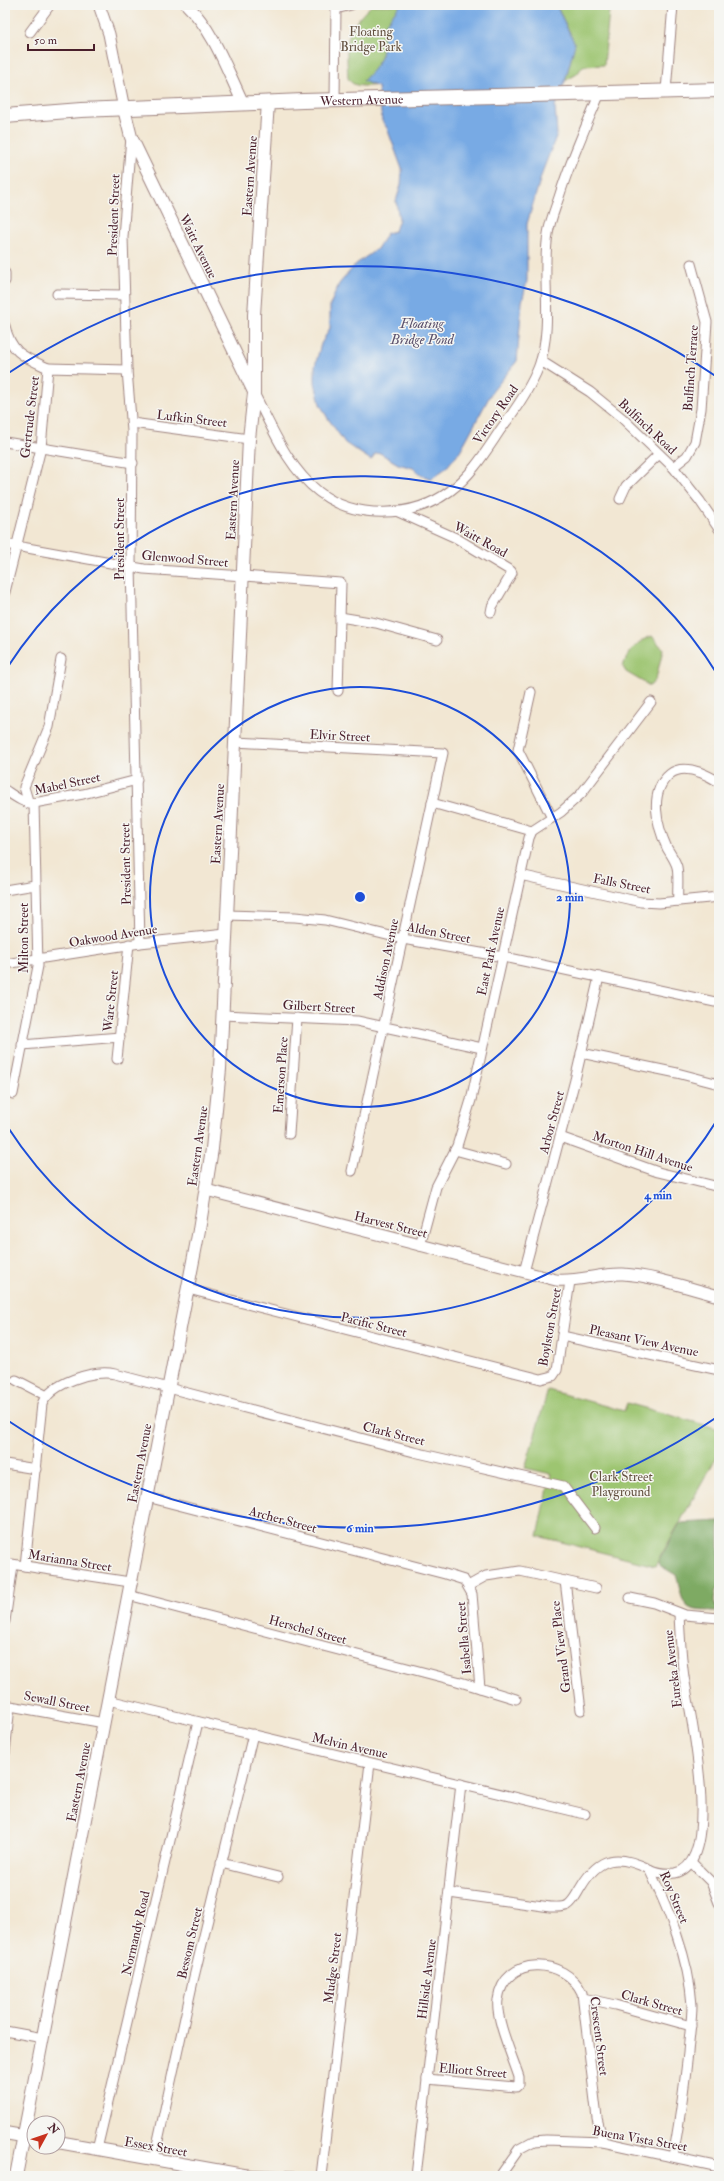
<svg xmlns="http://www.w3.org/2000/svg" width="724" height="2181" font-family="'IM FELL Double Pica',serif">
	<rect width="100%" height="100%" fill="#f6f6f2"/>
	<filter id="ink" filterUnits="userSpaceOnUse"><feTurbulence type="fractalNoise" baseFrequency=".025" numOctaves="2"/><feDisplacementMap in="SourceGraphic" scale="8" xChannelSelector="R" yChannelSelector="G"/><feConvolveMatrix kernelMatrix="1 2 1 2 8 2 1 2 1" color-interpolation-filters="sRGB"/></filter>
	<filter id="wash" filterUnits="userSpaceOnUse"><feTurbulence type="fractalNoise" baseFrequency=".012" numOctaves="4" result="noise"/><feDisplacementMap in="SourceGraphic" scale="16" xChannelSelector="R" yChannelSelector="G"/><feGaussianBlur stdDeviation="0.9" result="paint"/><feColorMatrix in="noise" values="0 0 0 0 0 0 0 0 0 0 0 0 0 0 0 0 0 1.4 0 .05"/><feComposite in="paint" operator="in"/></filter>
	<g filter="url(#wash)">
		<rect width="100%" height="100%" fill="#f2e7d3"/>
		<!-- green -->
		<g fill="#9dc571" stroke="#74724e">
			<path d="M372,5H418L383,85C373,85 353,90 348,78C346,41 343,32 372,5Z"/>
			<polygon points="556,5 614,5 609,11 604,65 583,66 577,74 565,81 571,59 570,33"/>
			<path d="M652,636L663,649L656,679L650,686L626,672L623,667C626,654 639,639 652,636Z"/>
			<polygon points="548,1390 624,1411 627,1403 719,1429 719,1453 655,1566 538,1536 551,1474 525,1468"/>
		</g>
		<!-- forest -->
		<path fill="#7eaa63" stroke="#646447" d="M719,1521V1588L716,1590L714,1600L717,1611C679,1611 686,1607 676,1575L659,1565L658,1562L680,1523Z"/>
		<!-- water -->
		<polygon fill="#78aae4" stroke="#616488" points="400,5 556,5 575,44 565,81 555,106 557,134 543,170 527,224 527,281 522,302 517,361 492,392 460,451 446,468 431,479 420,474 413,468 398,464 380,453 375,454 371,460 345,443 327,417 320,404 315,383 315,366 321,344 330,328 330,305 339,284 356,264 377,249 387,233 395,231 399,219 396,201 401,185 402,169 387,128 382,121 378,87 363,81 373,70 381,58 386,23"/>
	</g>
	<g filter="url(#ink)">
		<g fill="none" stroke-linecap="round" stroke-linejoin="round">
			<defs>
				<g id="minor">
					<polyline points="336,9 351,5"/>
					<polyline points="30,32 50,5"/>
					<polyline points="666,91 673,5"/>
					<polyline points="335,100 336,5"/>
					<polyline points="131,137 123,237 127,370 132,431 131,566 140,943"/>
					<polyline points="5,273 5,281"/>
					<polyline points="57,294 124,295"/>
					<path d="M5,326C11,353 24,357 48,368"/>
					<polyline points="541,361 590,392 622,418 673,467 700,501 719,529"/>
					<path d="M254,393C272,427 287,467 319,492C355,520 414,518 450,491C472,475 486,451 501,429C516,409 530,389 539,366C554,324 541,277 548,234C550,220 556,207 560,194C571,159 586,126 600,93"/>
					<polyline points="132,423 249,439"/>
					<polyline points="5,442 133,463"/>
					<polyline points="673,467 687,456 695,442 701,409 707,322 691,264"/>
					<polyline points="620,499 626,486 659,454"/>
					<polyline points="396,511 456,538 511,571 512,573 492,607 491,612"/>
					<polyline points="5,544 144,569 341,583 338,691"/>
					<polyline points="5,592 41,448 48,368 127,370"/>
					<polyline points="340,617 376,623 437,640"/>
					<polyline points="531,692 518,750 552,818"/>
					<polyline points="235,742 443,753 352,1171"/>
					<path d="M5,790C14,796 24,804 34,803L83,794L137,780"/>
					<polyline points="432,803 532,831"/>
					<polyline points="29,804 24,787 49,727 61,659"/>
					<polyline points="520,875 641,902 659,903 719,897"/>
					<polyline points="5,890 35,885"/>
					<path d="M678,901C677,890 679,878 677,867C675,860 671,855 667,848C657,826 648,792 670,774C684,763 706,774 719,782"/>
					<polyline points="227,915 295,917 325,920 403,939 514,959 715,1002"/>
					<polyline points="5,964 140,943 226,934"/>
					<polyline points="223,1015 357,1021 482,1048"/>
					<polyline points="22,1045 120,1037"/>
					<polyline points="581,1053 677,1073 719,1084"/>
					<polyline points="117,1059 129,944"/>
					<polyline points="13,1094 38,966 34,803"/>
					<polyline points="289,1134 297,1018"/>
					<polyline points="560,1137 658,1172 719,1187"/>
					<polyline points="455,1150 506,1164"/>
					<polyline points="420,1246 436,1187 457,1146 471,1100 529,838 532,831 561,812 581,794 651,702"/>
					<polyline points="524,1272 575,1080 599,977"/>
					<polyline points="188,1289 541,1379 553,1376 557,1370 570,1281"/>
					<polyline points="562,1336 719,1370"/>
					<polyline points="16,1380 47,1396"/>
					<polyline points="5,1464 36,1469"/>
					<polyline points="147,1497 445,1574 464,1580 472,1594 480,1688"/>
					<polyline points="5,1563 130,1582"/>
					<path d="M25,1566L42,1404C51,1383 94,1369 115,1374L414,1452L563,1486L595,1528"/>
					<polyline points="565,1581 581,1710"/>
					<polyline points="468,1586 486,1576 520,1571 596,1588"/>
					<polyline points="128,1595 457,1681 516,1699"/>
					<polyline points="630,1598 654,1603 685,1615 719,1618"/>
					<polyline points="5,1621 13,1565"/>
					<polyline points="108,1700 585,1814"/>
					<polyline points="5,1705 104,1723"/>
					<polyline points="5,1753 10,1706"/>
					<polyline points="221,1863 278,1877"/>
					<polyline points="692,1863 711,1882 719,1903"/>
					<path d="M649,1869C657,1873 666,1874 675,1873C724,1864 690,1712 684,1677C681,1656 680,1635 679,1614"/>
					<path d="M449,1893L550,1907C555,1907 563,1908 568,1905C574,1901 577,1893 581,1887C599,1856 618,1854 649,1869C669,1911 689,1958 692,2005C692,2021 689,2037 688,2053C684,2088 680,2121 673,2156"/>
					<polyline points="583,1998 615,2005 691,2026"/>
					<polyline points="5,2031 43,2038"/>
					<path d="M427,2079L516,2087L519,2084V2077C513,2058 495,2018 498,2000C504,1954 566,1957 582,1993L597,2118L603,2142"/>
					<polyline points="97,2149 198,1722"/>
					<polyline points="154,2159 193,1981 253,1734"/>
					<polyline points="242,2174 293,2176"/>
					<polyline points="188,2176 189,2166"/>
					<polyline points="321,2176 370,1763"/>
					<polyline points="416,2176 461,1784"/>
					<polyline points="500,2176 519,2149 534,2141 546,2140 603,2142 719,2167"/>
				</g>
				<g id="tertiary">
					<polyline points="99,5 109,34 124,109"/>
					<path d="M187,5C214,31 227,70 243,103"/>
					<path d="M206,1190L556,1280C579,1282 600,1273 623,1274C655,1276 688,1288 719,1296"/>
				</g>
				<g id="secondary">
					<polyline points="124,109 131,137 253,390"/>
					<polyline points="5,2133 34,2138"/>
					<polyline points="58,2142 249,2176"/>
					<polyline points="16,2176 199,1230 212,1149 220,1069 249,439 254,393 254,315 268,102"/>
				</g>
				<g id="primary">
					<path id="s1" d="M5,116L81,110L303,101L719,90"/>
				</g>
			</defs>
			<!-- minor casing -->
			<use href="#minor" stroke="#9e837f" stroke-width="11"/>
			<!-- tertiary casing -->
			<use href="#tertiary" stroke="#9e837f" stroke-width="13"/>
			<!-- secondary casing -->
			<use href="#secondary" stroke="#9e837f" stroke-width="14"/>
			<!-- primary casing -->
			<use href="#primary" stroke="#9e837f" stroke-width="16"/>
			<!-- minor -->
			<use href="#minor" stroke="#fff" stroke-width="9"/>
			<!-- tertiary -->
			<use href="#tertiary" stroke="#fff" stroke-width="11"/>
			<!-- secondary -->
			<use href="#secondary" stroke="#fff" stroke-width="12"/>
			<!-- primary -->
			<use href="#primary" stroke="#fff" stroke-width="14"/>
		</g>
	</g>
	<!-- distance rings -->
	<g fill="none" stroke="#1d4ed8" stroke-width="2">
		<circle cx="360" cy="897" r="210"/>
		<path d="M719 1117A421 421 0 0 1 7 1126M7 668A421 421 0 0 1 719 677"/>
		<path d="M717 1417A631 631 0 0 1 7 1420M7 374A631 631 0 0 1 717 377"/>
	</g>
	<g text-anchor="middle" stroke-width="3" stroke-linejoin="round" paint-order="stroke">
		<!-- park labels -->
		<g font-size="13" fill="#635140" stroke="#f6f6f2">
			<text x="371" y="36">Floating<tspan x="371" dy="15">Bridge Park</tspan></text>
			<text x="621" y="1481">Clark Street<tspan x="621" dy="15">Playground</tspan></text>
		</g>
		<!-- street labels -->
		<g font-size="13" fill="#4a1f2b" stroke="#f6f6f2">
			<text dy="5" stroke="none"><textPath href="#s1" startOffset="357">Western Avenue</textPath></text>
			<text transform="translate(249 176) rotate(-86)" y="5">Eastern Avenue</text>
			<text transform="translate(113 215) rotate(-88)" y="5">President Street</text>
			<text transform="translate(199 246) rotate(64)" y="5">Waitt Avenue</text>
			<text transform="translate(690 368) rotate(-86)" y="5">Bulfinch Terrace</text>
			<text transform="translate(495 414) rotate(-55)" y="5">Victory Road</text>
			<text transform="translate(29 417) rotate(-83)" y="5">Gertrude Street</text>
			<text transform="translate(192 418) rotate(7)" y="5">Lufkin Street</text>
			<text transform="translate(648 426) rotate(43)" y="5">Bulfinch Road</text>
			<text transform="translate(232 500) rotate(-87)" y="5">Eastern Avenue</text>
			<text transform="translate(119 539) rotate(-90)" y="5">President Street</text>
			<text transform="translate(481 539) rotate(29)" y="5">Waitt Road</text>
			<text transform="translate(185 558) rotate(5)" y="5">Glenwood Street</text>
			<text transform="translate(340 735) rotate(3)" y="5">Elvir Street</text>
			<text transform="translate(67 783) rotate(-12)" y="5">Mabel Street</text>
			<text transform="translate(217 824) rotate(-87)" y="5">Eastern Avenue</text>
			<text transform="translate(125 864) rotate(-91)" y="5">President Street</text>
			<text transform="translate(622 883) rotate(11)" y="5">Falls Street</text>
			<text transform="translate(439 932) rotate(11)" y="5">Alden Street</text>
			<text transform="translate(113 935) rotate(-9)" y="5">Oakwood Avenue</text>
			<text transform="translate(23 938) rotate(-90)" y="5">Milton Street</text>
			<text transform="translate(490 951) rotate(-78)" y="5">East Park Avenue</text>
			<text transform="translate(385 959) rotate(-78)" y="5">Addison Avenue</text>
			<text transform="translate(110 1001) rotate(-84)" y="5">Ware Street</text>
			<text transform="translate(319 1006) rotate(3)" y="5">Gilbert Street</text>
			<text transform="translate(280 1075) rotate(-86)" y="5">Emerson Place</text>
			<text transform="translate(551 1122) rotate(-75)" y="5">Arbor Street</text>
			<text transform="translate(197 1146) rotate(-82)" y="5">Eastern Avenue</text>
			<text transform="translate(643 1151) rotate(18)" y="5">Morton Hill Avenue</text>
			<text transform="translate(391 1224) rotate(14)" y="5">Harvest Street</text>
			<text transform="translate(374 1324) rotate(14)" y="5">Pacific Street</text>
			<text transform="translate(549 1327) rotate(-80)" y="5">Boylston Street</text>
			<text transform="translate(644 1340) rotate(12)" y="5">Pleasant View Avenue</text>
			<text transform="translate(394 1433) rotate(14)" y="5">Clark Street</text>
			<text transform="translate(139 1463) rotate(-79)" y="5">Eastern Avenue</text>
			<text transform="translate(283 1519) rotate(15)" y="5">Archer Street</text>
			<text transform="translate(70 1560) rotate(9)" y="5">Marianna Street</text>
			<text transform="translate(308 1629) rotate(15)" y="5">Herschel Street</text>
			<text transform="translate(463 1638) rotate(-95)" y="5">Isabella Street</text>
			<text transform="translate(560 1647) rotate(-97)" y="5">Grand View Place</text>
			<text transform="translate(672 1669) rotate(-97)" y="5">Eureka Avenue</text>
			<text transform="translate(57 1701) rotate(11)" y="5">Sewall Street</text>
			<text transform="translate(350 1745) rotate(13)" y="5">Melvin Avenue</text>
			<text transform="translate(78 1782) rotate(-79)" y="5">Eastern Avenue</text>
			<text transform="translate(675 1897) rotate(67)" y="5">Roy Street</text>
			<text transform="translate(135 1933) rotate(-77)" y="5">Normandy Road</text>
			<text transform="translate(189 1943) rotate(-77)" y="5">Bessom Street</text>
			<text transform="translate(332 1968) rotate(-83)" y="5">Mudge Street</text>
			<text transform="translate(426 1979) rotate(-83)" y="5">Hillside Avenue</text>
			<text transform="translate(652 2002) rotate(16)" y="5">Clark Street</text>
			<text transform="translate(600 2036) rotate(83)" y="5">Crescent Street</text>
			<text transform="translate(473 2070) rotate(5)" y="5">Elliott Street</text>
			<text transform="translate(640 2138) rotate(10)" y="5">Buena Vista Street</text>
			<text transform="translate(156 2146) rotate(10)" y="5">Essex Street</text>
		</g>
		<!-- water labels -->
		<g font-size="14" font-style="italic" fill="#5a506c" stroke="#f6f6f2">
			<text x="422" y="328">Floating<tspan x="422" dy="16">Bridge Pond</tspan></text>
		</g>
	</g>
	<circle cx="360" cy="897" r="6" fill="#1d4ed8" stroke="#f6f6f2" stroke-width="2"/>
	<g font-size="12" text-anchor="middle" font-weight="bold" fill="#1d4ed8" stroke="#f6f6f2" stroke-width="3" stroke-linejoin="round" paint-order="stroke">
		<text x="570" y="901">2 min</text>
		<text x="658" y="1199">4 min</text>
		<text x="360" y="1532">6 min</text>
	</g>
	<!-- margin -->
	<rect width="724" height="2181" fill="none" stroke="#f6f6f2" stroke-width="20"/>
	<!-- north arrow -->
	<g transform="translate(46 2135) rotate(50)"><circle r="19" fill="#f6f6f2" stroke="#b1a0a2"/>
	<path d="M0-3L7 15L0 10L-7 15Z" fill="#c8321e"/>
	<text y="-6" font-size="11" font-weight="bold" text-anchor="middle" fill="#4a1f2b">N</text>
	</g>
	<!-- scale -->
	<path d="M28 44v6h66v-6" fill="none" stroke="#4a1f2b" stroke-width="2"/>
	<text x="34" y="44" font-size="12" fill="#4a1f2b" stroke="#f6f6f2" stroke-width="3" paint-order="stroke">50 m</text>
</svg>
